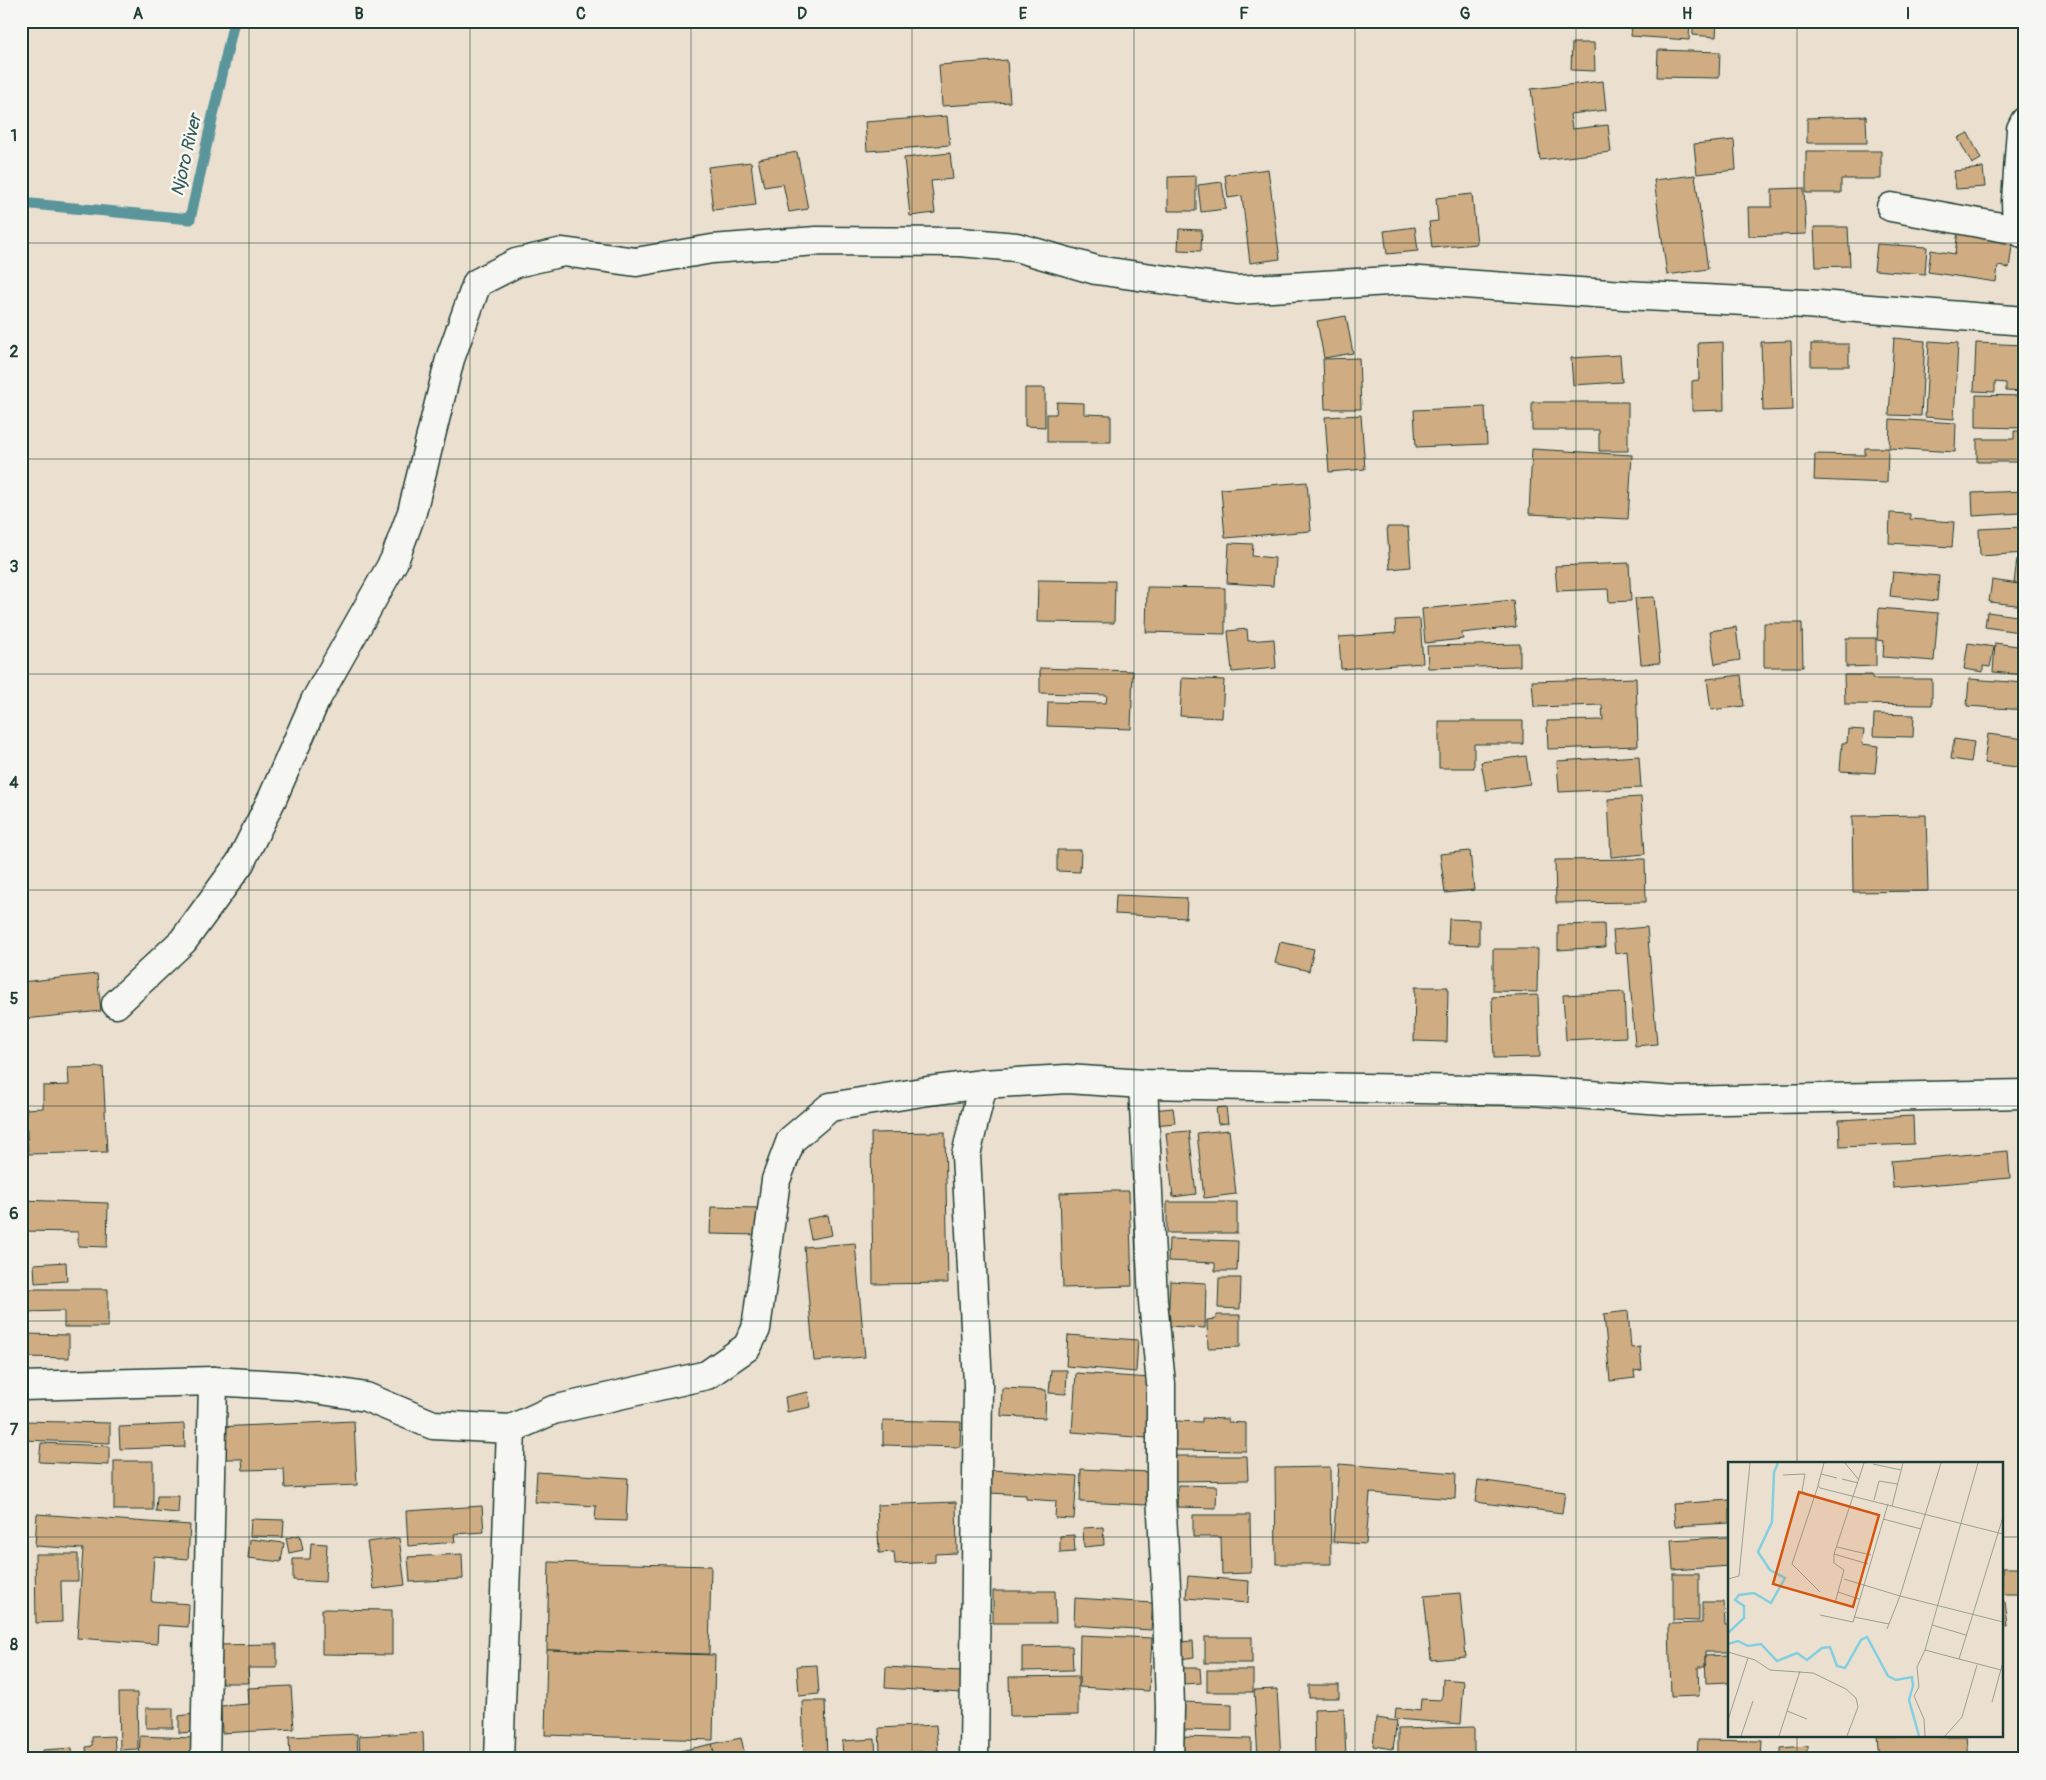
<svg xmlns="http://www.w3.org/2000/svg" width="2046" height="1780" font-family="Pangolin,sans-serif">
	<rect width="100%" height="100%" fill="#ebe0d0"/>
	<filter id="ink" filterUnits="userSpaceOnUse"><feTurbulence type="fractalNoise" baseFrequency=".02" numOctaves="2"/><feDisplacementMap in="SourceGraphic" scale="10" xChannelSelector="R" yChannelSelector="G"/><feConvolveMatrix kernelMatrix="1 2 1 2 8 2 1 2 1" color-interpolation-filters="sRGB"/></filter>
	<g filter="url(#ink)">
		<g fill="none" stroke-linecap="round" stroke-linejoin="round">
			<!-- stream -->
			<polyline stroke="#5a959b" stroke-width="11" points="21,203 190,219 234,21"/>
		</g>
		<!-- building -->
		<g fill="#d0ac82" stroke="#1f3d34">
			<polygon points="1632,21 1690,21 1689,40 1631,36"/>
			<polygon points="1693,21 1717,21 1716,37 1693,35"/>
			<polygon points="1572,43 1594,43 1595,71 1571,70"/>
			<polygon points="1658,50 1720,52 1719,78 1657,77"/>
			<polygon points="1007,60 1010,102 942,106 939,65"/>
			<polygon points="1603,81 1606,110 1570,114 1572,129 1608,125 1611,152 1540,160 1531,89"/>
			<polygon points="947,116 950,145 867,151 865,122"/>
			<polygon points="1866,116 1867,143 1807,143 1807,118"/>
			<polygon points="1968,133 1981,159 1972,164 1958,138"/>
			<polygon points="1734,140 1736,170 1697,174 1694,144"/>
			<polygon points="1806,151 1881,151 1881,179 1841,179 1841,193 1806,193"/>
			<polygon points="797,152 808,209 789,212 783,184 764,187 758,159"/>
			<polygon points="950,153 953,179 931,181 935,213 910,216 904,158"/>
			<polygon points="751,162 756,205 713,210 708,167"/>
			<polygon points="1983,168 1985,187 1956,189 1954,171"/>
			<polygon points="1268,169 1280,259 1250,263 1242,196 1228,198 1225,175"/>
			<polygon points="1695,175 1708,269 1667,275 1654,180"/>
			<polygon points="1196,176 1196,211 1168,211 1168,177"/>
			<polygon points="1222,182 1226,209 1201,212 1198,185"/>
			<polygon points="1804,188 1806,234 1749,236 1748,207 1772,207 1772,189"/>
			<polygon points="1472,194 1477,244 1432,248 1429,222 1438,221 1436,198"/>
			<polygon points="1415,227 1418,251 1387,254 1384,231"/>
			<polygon points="1814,227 1848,227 1850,266 1816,267"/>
			<polygon points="1179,229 1202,230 1201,251 1178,250"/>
			<polygon points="1958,231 2013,239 2009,268 1998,266 1996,282 1928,272 1931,250 1955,254"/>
			<polygon points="1877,244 1927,247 1925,274 1874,270"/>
			<polygon points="1346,316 1353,353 1324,358 1317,321"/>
			<polygon points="1894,338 1925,341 1921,416 1889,415"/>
			<polygon points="1791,341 1793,410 1763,411 1761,342"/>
			<polygon points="1929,341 1958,343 1954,419 1925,417"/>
			<polygon points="1723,342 1724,410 1692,411 1692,381 1699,380 1698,343"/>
			<polygon points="1976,343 2025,345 2025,392 2006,391 2006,383 1995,382 1995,392 1974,391"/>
			<rect x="1811" y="344" width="38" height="22"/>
			<polygon points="1620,355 1622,382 1573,385 1571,358"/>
			<polygon points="1359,358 1361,409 1325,409 1323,359"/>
			<polygon points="1025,388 1045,388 1045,427 1025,426"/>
			<polygon points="1976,395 2025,396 2025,428 1976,427"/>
			<polygon points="1057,402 1084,403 1084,414 1111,415 1111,442 1047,442 1047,414 1056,414"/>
			<polygon points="1532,402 1628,402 1628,451 1599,451 1599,430 1532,430"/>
			<polygon points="1485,407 1487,444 1416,447 1414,410"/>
			<polygon points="1361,415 1365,469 1329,472 1325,417"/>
			<polygon points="1890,419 1956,423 1955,452 1889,448"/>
			<polygon points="2014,431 2025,431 2025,462 1977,462 1977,439 2014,439"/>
			<polygon points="1865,448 1888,448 1887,483 1814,480 1815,454 1865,455"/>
			<polygon points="1532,449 1632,455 1628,519 1529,514"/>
			<polygon points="1307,482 1311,531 1225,538 1221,489"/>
			<polygon points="2025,491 2025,553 1980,556 1979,529 2022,527 2021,513 1973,516 1972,493"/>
			<polygon points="1890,513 1910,514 1910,519 1954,522 1952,547 1889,543"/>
			<polygon points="1387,527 1408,527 1411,567 1390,569"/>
			<polygon points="1229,543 1253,544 1252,556 1275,558 1273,586 1227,583"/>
			<polygon points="2017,559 2025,560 2025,584 2014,583"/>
			<polygon points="1629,563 1631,601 1609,602 1608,589 1557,591 1555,566"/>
			<polygon points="1893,572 1939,576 1937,601 1890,596"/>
			<polygon points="1038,580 1115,581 1114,623 1037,622"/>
			<polygon points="1992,580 2025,585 2025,606 1989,602"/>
			<polygon points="1147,587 1225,588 1225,634 1146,632"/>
			<polygon points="1654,597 1660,663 1641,664 1635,598"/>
			<polygon points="1513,600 1516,627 1462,633 1463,639 1425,643 1422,609"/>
			<polygon points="1879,608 1938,613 1934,661 1883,657 1884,641 1877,640"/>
			<polygon points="1987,612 2025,617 2025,633 1985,627"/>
			<polygon points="1420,619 1423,663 1341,669 1339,637 1396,633 1395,620"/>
			<polygon points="1764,623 1802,623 1803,667 1764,667"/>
			<polygon points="1736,627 1740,660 1715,664 1710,631"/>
			<polygon points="1247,629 1248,641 1274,639 1276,668 1232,672 1228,631"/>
			<polygon points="1846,638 1876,638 1876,666 1846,667"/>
			<polygon points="1968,643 1994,647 1990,667 1983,666 1983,672 1964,669"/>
			<polygon points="1995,643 2025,647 2025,675 1993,672"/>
			<polygon points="1520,644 1520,666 1428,668 1427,646"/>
			<polygon points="1040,668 1133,671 1131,729 1047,726 1048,702 1106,703 1107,695 1040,693"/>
			<polygon points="1741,675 1744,706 1711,710 1707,679"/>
			<polygon points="1844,675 1872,675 1873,679 1932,679 1932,705 1845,704"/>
			<polygon points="1182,678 1224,680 1222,718 1180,716"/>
			<polygon points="1636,678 1638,746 1548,749 1547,721 1603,720 1602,705 1534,707 1532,681"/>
			<polygon points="1969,679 2025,683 2025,710 1967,706"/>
			<polygon points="1874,714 1914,715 1913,737 1873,736"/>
			<polygon points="1439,721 1523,721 1523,744 1474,744 1474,768 1439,768"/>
			<polygon points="1848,729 1864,730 1862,744 1878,746 1875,773 1840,771 1842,743 1847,743"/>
			<polygon points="1988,734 2025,739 2025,768 1984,763"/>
			<polygon points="1954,739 1974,742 1971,762 1951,759"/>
			<polygon points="1526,756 1530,784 1486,790 1481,762"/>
			<polygon points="1639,756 1641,788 1559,792 1557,761"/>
			<polygon points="1641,797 1645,854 1611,857 1608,799"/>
			<polygon points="1926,815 1928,891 1853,892 1852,816"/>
			<polygon points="1057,850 1081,850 1080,872 1057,871"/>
			<polygon points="1470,851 1474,890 1445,893 1440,854"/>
			<polygon points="1645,859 1646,902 1556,903 1555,860"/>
			<polygon points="1116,895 1187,898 1186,918 1115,914"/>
			<polygon points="1449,919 1479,920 1479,945 1448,944"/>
			<polygon points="1604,924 1605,947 1558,950 1558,925"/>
			<polygon points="1647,927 1657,1044 1635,1046 1628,952 1615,954 1613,930"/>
			<polygon points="1280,942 1314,949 1309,971 1275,963"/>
			<polygon points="1493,949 1538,949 1537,992 1493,991"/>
			<polygon points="97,974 101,1011 25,1019 21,982"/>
			<polygon points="1415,987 1448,987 1447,1042 1414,1041"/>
			<polygon points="1624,992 1626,1037 1566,1040 1563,995"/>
			<polygon points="1538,995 1540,1057 1494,1058 1492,997"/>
			<polygon points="103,1067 107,1152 28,1154 26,1109 43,1108 43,1086 69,1085 68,1068"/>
			<polygon points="1226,1107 1228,1123 1218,1124 1216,1108"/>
			<polygon points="1173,1108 1175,1123 1154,1125 1152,1110"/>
			<polygon points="1913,1116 1914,1144 1840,1147 1839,1120"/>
			<polygon points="1229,1130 1236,1194 1204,1198 1197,1133"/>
			<polygon points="1189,1131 1196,1194 1173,1197 1166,1133"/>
			<polygon points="945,1132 948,1283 873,1284 871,1133"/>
			<polygon points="2008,1151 2010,1178 1893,1188 1891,1161"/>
			<polygon points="1109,1191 1129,1191 1132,1286 1063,1288 1060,1193"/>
			<polygon points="21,1200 108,1203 107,1247 78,1246 78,1232 21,1231"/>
			<rect x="1167" y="1202" width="70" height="31"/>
			<polygon points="711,1207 760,1208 760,1235 710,1234"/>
			<polygon points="828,1215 832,1235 811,1239 807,1219"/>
			<polygon points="1169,1239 1238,1241 1237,1271 1215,1271 1215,1263 1168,1261"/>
			<polygon points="855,1243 865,1357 814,1361 804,1247"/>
			<polygon points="66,1262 67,1281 35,1283 34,1264"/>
			<polygon points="1219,1278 1241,1278 1240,1309 1218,1308"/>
			<polygon points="1170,1281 1206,1283 1205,1328 1168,1326"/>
			<polygon points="24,1289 108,1289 108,1327 64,1327 64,1311 24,1312"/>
			<polygon points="1628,1311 1631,1348 1640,1347 1642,1370 1634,1371 1635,1378 1610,1381 1604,1314"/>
			<polygon points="1216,1315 1240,1315 1240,1347 1208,1348 1207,1320 1216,1319"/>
			<polygon points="26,1334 69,1335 69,1358 26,1357"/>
			<polygon points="1068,1335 1138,1340 1136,1372 1066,1366"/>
			<polygon points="1051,1370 1067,1370 1066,1394 1049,1393"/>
			<polygon points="1076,1373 1151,1378 1147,1438 1072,1432"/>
			<polygon points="1002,1388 1046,1390 1045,1418 1001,1416"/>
			<polygon points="808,1392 811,1407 787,1412 785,1397"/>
			<polygon points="1202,1418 1228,1419 1228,1422 1246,1423 1246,1451 1174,1450 1175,1421 1202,1422"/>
			<polygon points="883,1420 961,1422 960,1447 883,1445"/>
			<polygon points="21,1421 110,1423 110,1443 21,1440"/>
			<polygon points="354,1421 357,1485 285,1488 284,1469 243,1470 242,1459 216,1459 215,1427"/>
			<polygon points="184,1424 185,1447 120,1449 119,1427"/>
			<polygon points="41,1443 109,1446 109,1465 39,1462"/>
			<polygon points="1170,1456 1247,1456 1248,1480 1170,1481"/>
			<rect x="114" y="1461" width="39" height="49"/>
			<polygon points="1339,1464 1456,1473 1455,1499 1370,1493 1366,1544 1333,1542"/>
			<polygon points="1330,1467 1331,1564 1276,1564 1275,1468"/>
			<polygon points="1081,1469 1149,1472 1148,1505 1080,1502"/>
			<polygon points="992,1470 1077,1476 1074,1519 1055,1518 1056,1501 1026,1499 1026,1495 990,1493"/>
			<polygon points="537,1472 628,1478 626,1521 595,1520 596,1506 535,1502"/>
			<polygon points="1478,1480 1565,1492 1562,1513 1475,1502"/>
			<polygon points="1178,1485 1217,1486 1216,1508 1177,1507"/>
			<polygon points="157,1496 179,1496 178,1513 156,1511"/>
			<polygon points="1730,1500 1730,1523 1675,1526 1673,1504"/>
			<polygon points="956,1502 957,1553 935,1554 935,1562 895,1564 894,1552 879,1553 877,1505"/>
			<polygon points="482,1506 484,1532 454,1534 455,1542 408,1546 406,1511"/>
			<polygon points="37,1514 190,1525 188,1559 154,1556 151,1601 189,1604 188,1627 158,1625 157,1644 77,1638 83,1549 35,1546"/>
			<polygon points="1193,1515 1250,1515 1251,1573 1222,1574 1221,1537 1193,1537"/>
			<polygon points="251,1519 284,1520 283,1537 250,1536"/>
			<polygon points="1103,1527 1104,1545 1084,1547 1083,1528"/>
			<polygon points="300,1535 303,1550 289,1553 286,1538"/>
			<polygon points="1074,1535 1075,1552 1060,1553 1060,1536"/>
			<polygon points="1728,1537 1730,1566 1673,1570 1671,1540"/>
			<polygon points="399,1538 405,1585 374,1589 367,1542"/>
			<polygon points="250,1539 284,1543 281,1562 248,1558"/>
			<polygon points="311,1543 327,1544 325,1582 293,1580 293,1559 310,1559"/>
			<polygon points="35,1554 78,1554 78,1581 61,1581 62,1622 36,1623"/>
			<polygon points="462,1554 463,1579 410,1582 408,1557"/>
			<polygon points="549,1562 711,1566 709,1654 547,1650"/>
			<rect x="2002" y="1568" width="23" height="25"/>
			<polygon points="1673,1574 1699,1574 1699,1621 1673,1620"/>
			<polygon points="1188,1576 1249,1581 1248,1603 1186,1598"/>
			<polygon points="993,1591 1055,1591 1056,1623 993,1623"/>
			<polygon points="1460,1593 1466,1657 1431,1660 1424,1596"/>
			<polygon points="1075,1598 1153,1603 1151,1630 1074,1625"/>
			<polygon points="2002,1601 2005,1601 2008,1627 2002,1628"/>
			<polygon points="1702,1602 1724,1602 1725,1626 1730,1626 1730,1652 1705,1652 1705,1667 1698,1667 1699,1696 1671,1697 1669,1624 1702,1623"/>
			<polygon points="322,1609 392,1610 392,1655 322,1654"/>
			<polygon points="1080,1635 1152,1638 1149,1691 1079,1687"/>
			<rect x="1205" y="1637" width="47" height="26"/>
			<polygon points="1193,1641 1194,1657 1180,1659 1178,1642"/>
			<polygon points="277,1644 277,1668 248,1668 249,1683 218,1683 217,1645"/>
			<polygon points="1072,1646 1073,1670 1022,1671 1022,1647"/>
			<polygon points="547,1650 715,1655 713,1740 545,1735"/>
			<polygon points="1730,1655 1730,1682 1706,1683 1705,1656"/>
			<polygon points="817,1665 819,1694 799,1696 797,1666"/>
			<polygon points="886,1667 962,1671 961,1693 885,1688"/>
			<polygon points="1183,1668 1200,1668 1201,1683 1183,1684"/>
			<rect x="1207" y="1670" width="46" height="22"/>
			<polygon points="1078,1676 1078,1715 1010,1716 1009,1677"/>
			<polygon points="1443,1679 1464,1681 1461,1724 1395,1719 1396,1708 1420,1711 1421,1699 1442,1700"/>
			<rect x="1309" y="1685" width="30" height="13"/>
			<polygon points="291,1686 294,1729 222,1733 221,1706 249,1704 248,1688"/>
			<polygon points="1277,1689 1281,1759 1258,1759 1254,1690"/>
			<polygon points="119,1693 137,1693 138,1749 120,1750"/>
			<polygon points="802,1701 825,1701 827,1759 804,1759"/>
			<polygon points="1183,1702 1232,1704 1232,1731 1182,1730"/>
			<rect x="146" y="1708" width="27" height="20"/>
			<polygon points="1344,1708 1346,1759 1315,1759 1314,1709"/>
			<polygon points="193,1714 194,1732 179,1733 179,1716"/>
			<polygon points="1376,1718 1397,1721 1393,1749 1373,1746"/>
			<polygon points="936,1725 938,1751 880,1754 879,1728"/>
			<polygon points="1474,1727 1474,1759 1398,1759 1398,1729"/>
			<polygon points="423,1732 424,1759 360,1759 359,1736"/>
			<polygon points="357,1734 358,1759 290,1759 289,1737"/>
			<polygon points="114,1736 116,1759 87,1759 86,1747 92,1746 92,1737"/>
			<polygon points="140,1736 193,1738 192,1759 139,1759"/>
			<polygon points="1877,1736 1966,1736 1968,1759 1879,1759"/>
			<polygon points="1182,1737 1251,1739 1251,1759 1182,1759"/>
			<polygon points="741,1738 746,1759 715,1759 712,1744"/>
			<polygon points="875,1739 876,1759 843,1759 842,1741"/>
			<polygon points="1698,1740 1762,1741 1761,1759 1697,1759"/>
			<polygon points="712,1744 715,1759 682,1759 680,1751"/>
			<polygon points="1807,1746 1807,1759 1781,1759 1781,1748"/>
			<polygon points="72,1748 73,1759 44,1759 43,1750"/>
		</g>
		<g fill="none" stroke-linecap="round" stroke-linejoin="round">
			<defs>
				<g id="minor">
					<polyline points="1891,207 2017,230 2025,235"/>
					<polyline points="2017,230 2016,201 2021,129 2025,121"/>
					<polyline points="116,1004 183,941 240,863 273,797 315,701 394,561 412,512 450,359 477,283 516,263 563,252 636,262 712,249 816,241 960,242 1016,247 1096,270 1237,290 1406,280 1624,295 1806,304 2025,321"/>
					<polyline points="1143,1084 1153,1301 1161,1384 1161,1496 1167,1604 1170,1707 1169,1759"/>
					<polyline points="21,1386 213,1381 297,1386 366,1397 433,1425 511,1429 553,1410 707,1375 747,1347 756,1329 776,1180 791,1140 830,1107 928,1091 983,1084 1067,1079 1143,1084 1532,1091 1677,1101 2025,1094"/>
					<polyline points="205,1759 213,1381"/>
					<polyline points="499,1759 511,1429"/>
					<polyline points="974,1759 978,1384 966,1155 983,1084"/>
				</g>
			</defs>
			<!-- minor casing -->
			<use href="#minor" stroke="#1f3d34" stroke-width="31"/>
			<!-- minor -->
			<use href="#minor" stroke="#f6f6f2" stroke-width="28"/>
		</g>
	</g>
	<!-- grid -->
	<path fill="none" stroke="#1f3d34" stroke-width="1" stroke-opacity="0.55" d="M249,21V1759M470,21V1759M691,21V1759M912,21V1759M1134,21V1759M1355,21V1759M1576,21V1759M1797,21V1464M21,243H2025M21,459H2025M21,674H2025M21,890H2025M21,1106H2025M21,1321H2025M21,1537H1730M2002,1537H2025M1797,1736V1759"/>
	<g text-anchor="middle" stroke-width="5" stroke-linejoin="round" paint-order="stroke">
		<!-- water labels -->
		<g font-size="18" font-style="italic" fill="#335a56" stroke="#f6f6f2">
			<text transform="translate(186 155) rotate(-77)" y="6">Njoro River</text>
		</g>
	</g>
	<!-- overview -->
	<g transform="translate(1728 1462)">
		<rect width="275" height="275" fill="#ebe0d0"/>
		<path fill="none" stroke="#81cfdf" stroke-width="2.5" d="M0,171L16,156V144L7,138L11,133L26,131L43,141L57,116L42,108L30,90L44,60L46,10L50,1M0,182L10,179L20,184L33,182L49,199L69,191L79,198L94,186L102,185L109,204L117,206L133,178L139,175L160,214L168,218L184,215L185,224L181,238L191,274"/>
		<path fill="none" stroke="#999f92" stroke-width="1" d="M96,1L90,23L92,26L275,72M117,1L131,18M213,1L172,134L275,160M145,2L173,8M93,12L109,16M55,13L77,12L74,29L81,34M114,17L130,21M90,24L64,102L92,130M146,38L151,19L169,22M164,44L175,1M155,57L193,67M109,85L143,93M106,92L140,102M0,117L11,114L22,1M116,117L172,134L159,167M110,130L131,137M107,141L116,108L106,101V92L136,1M92,153L125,160L160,42M126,155L161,162M204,163L238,173M197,188L231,197L275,55M0,190L27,198L42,208L85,211L118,227L128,236L130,245L119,274M231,197L273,208M264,240L275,200M59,249L79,257M0,258L20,196M13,274L25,239M51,274L72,209M197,274L196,257L186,234L191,225L189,205L197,188L250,1M217,274L234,255L249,203"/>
		<path fill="#d45610" fill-opacity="0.15" stroke="#d45610" stroke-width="2.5" d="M71,30L151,53L125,145L45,122Z"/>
		<rect width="275" height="275" fill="none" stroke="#1f3d34" stroke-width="2.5"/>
	</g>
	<!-- margin -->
	<rect width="2046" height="1780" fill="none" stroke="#f6f6f2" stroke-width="55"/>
	<rect x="28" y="28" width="1990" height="1724" fill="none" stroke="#1f3d34" stroke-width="2"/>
	<g font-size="16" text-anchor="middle" font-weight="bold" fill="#1f3d34">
		<text x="138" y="19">A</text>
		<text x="359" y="19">B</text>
		<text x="581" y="19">C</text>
		<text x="802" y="19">D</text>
		<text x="1023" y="19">E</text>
		<text x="1244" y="19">F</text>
		<text x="1465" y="19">G</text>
		<text x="1687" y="19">H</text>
		<text x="1908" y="19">I</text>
		<text x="14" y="141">1</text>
		<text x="14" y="357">2</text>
		<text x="14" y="572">3</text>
		<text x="14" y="788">4</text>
		<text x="14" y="1004">5</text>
		<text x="14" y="1219">6</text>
		<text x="14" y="1435">7</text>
		<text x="14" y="1650">8</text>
	</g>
</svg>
